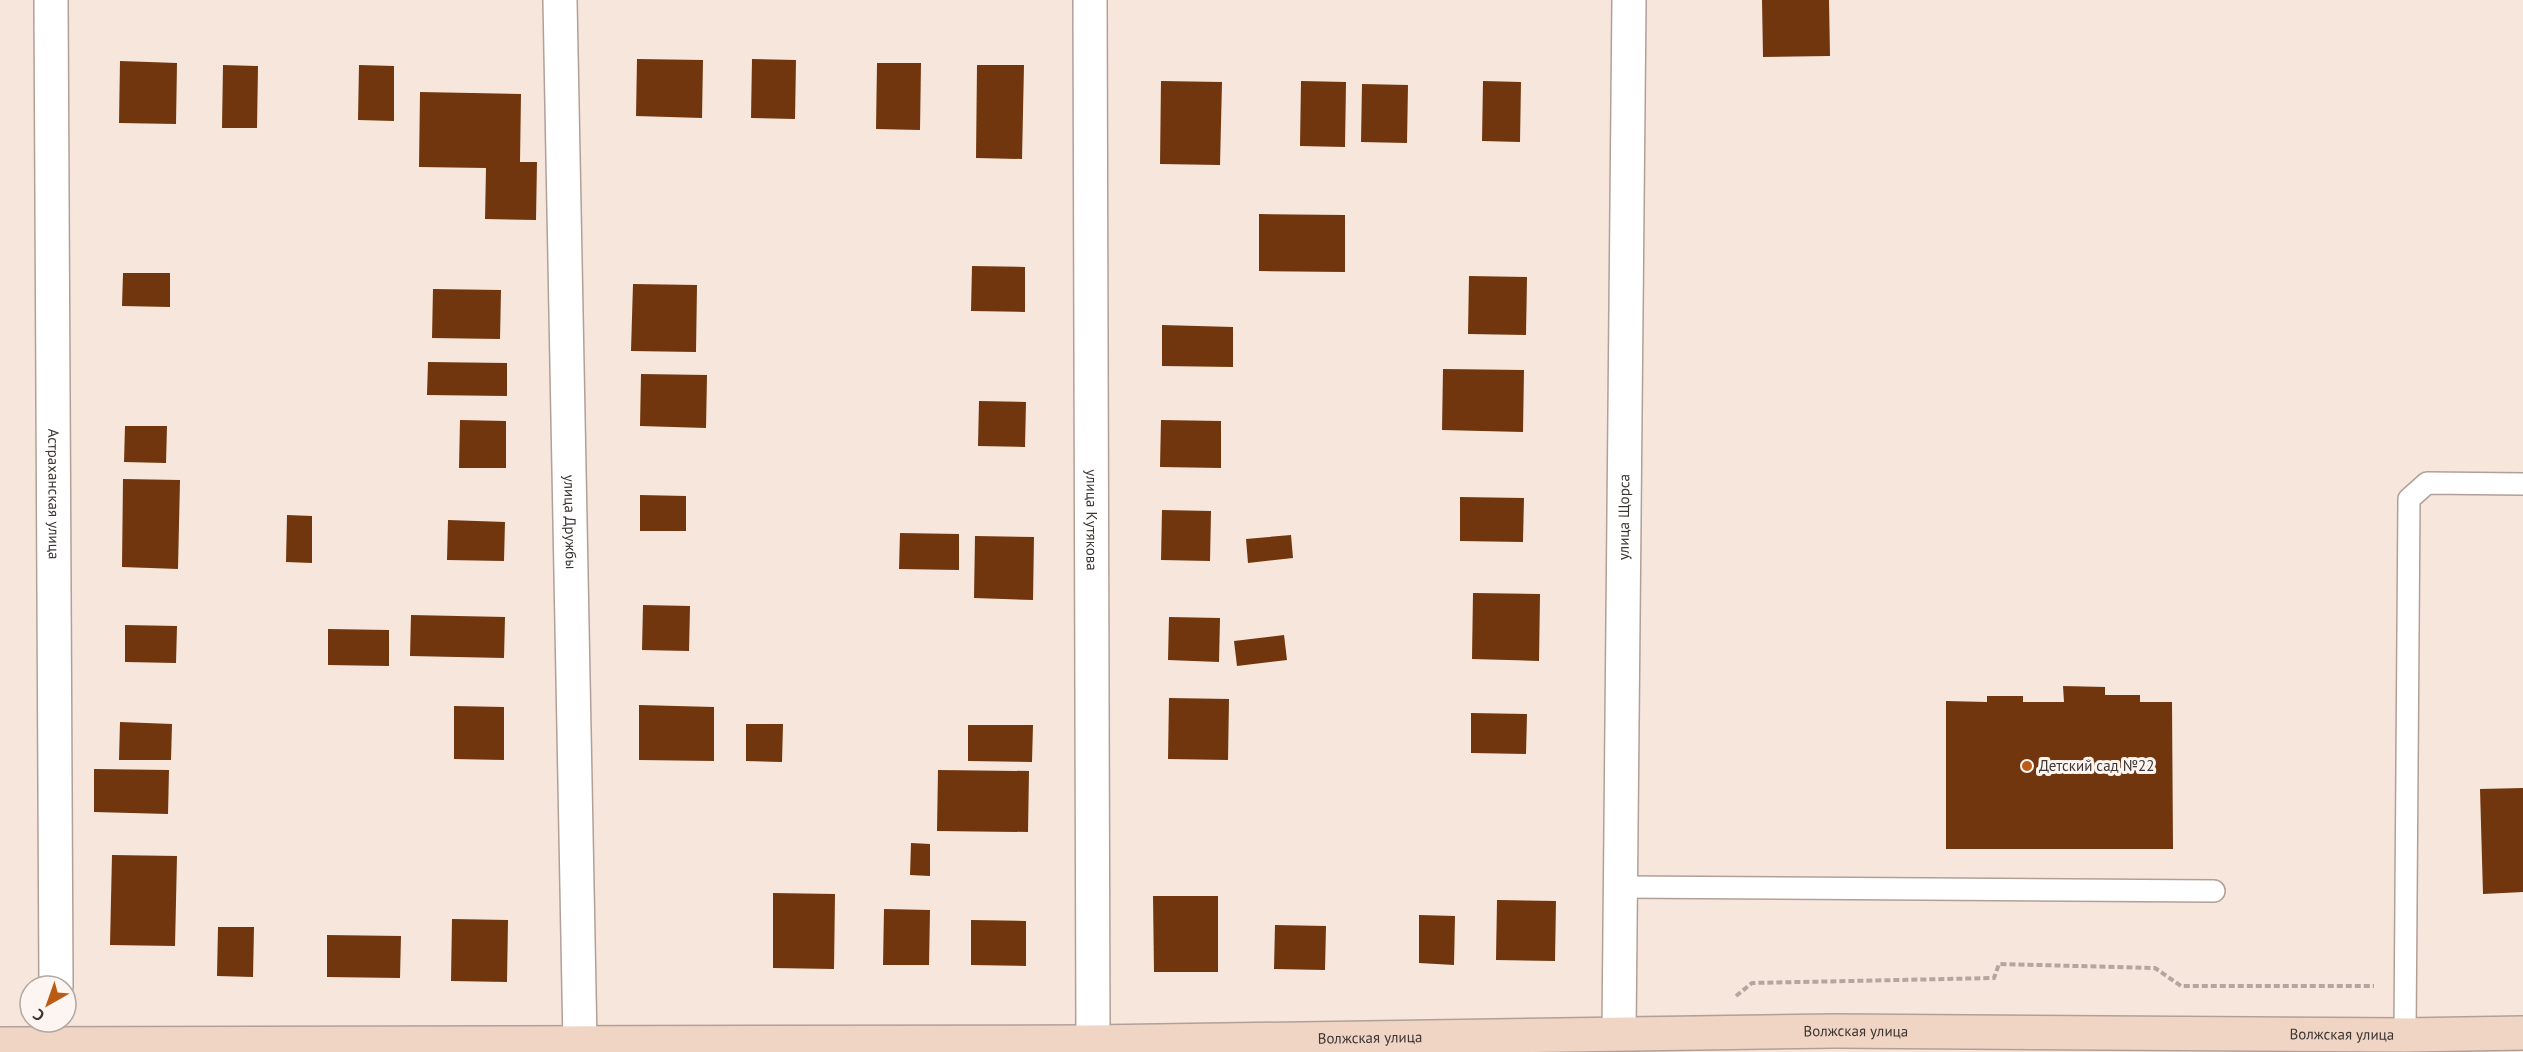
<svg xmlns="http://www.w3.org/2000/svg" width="2523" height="1052" font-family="'PT Sans',sans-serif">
	<rect width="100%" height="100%" fill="#f7e6dc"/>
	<!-- building -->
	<g fill="#71360d">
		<polygon points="1762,0 1829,0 1830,56 1763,57"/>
		<polygon points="637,59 703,60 702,118 636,116"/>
		<polygon points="752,59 796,60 795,119 751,118"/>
		<polygon points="120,61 177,63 176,124 119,123"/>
		<polygon points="877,63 921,63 920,130 876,129"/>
		<polygon points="223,65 258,66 257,128 222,128"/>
		<polygon points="359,65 394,66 394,121 358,120"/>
		<polygon points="977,65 1024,65 1022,159 976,158"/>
		<polygon points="1161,81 1222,82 1220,165 1160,164"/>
		<polygon points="1301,81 1346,82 1345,147 1300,146"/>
		<polygon points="1483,81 1521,82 1520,142 1482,141"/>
		<polygon points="1362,84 1408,85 1407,143 1361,142"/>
		<polygon points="420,92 521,94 520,162 537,162 536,220 485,219 486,168 419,167"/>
		<polygon points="1259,214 1345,215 1345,272 1259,271"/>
		<polygon points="972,266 1025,267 1025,312 971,311"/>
		<polygon points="123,273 170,273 170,307 122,306"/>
		<polygon points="1469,276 1527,277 1526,335 1468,334"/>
		<polygon points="633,284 697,285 696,352 631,351"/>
		<polygon points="433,289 501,290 500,339 432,338"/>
		<polygon points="1162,325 1233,327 1233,367 1162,366"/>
		<polygon points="428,362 507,363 507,396 427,395"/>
		<polygon points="1443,369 1524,370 1523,432 1442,430"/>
		<polygon points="641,374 707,375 706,428 640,426"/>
		<polygon points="979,401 1026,402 1025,447 978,446"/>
		<polygon points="460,420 506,421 506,468 459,468"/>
		<polygon points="1161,420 1221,421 1221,468 1160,467"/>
		<polygon points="125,426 167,426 166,463 124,462"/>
		<polygon points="123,479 180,480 178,569 122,567"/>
		<polygon points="640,495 686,496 686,531 640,531"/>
		<polygon points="1460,497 1524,498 1523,542 1460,541"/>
		<polygon points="1162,510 1211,511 1210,561 1161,560"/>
		<polygon points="287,515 312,516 312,563 286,562"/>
		<polygon points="448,520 505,522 504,561 447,560"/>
		<polygon points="900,533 959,534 959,570 899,569"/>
		<polygon points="1291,535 1293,558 1248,563 1246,539"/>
		<polygon points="975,536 1034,537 1033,600 974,598"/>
		<polygon points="1473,593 1540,594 1539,661 1472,659"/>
		<polygon points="643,605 690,606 689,651 642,650"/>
		<polygon points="411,615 505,617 504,658 410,656"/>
		<polygon points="1169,617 1220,618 1219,662 1168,660"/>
		<polygon points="125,625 177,626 176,663 125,662"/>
		<polygon points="328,629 389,630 389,666 328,665"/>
		<polygon points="1284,635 1287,660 1237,666 1234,641"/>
		<polygon points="2063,686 2105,687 2105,695 2140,695 2140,702 2172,702 2173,849 1946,849 1946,701 1987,702 1987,696 2023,696 2023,702 2064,702"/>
		<polygon points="1169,698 1229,699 1228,760 1168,759"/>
		<polygon points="639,705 714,707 714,761 639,760"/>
		<polygon points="454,706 504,707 504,760 454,759"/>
		<polygon points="1471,713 1527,714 1526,754 1471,753"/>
		<polygon points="120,722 172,724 171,760 119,760"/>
		<polygon points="746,724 783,724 782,762 746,761"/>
		<polygon points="968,725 1033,725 1032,762 968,761"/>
		<polygon points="94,769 169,770 168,814 94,812"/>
		<polygon points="938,770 1029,771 1028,832 937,831"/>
		<polygon points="2523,788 2523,892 2483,894 2480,789"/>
		<polygon points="911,843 930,844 930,876 910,875"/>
		<polygon points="112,855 177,856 175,946 110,945"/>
		<polygon points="773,893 835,894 834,969 773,968"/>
		<polygon points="1153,896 1218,896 1218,972 1154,972"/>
		<polygon points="1497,900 1556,901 1555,961 1496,960"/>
		<polygon points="884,909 930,910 929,965 883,965"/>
		<polygon points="1419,915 1455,916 1454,965 1419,963"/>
		<polygon points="452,919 508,920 507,982 451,981"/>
		<polygon points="971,920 1026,921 1026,966 971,965"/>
		<polygon points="1275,925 1326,926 1325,970 1274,969"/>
		<polygon points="218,927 254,927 253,977 217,976"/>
		<polygon points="327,935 401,936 400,978 327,977"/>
	</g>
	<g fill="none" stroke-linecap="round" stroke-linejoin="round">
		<defs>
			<g id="lane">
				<polyline points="1621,887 2214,891"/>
				<polyline points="2405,1035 2409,499 2427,483 2523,484"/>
			</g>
			<g id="street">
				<path id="s1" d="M51,0L56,986"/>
				<path id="s2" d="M560,0L580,1043"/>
				<path id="s3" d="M1090,0L1093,1042"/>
				<path id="s4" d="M1619,1033L1629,0"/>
			</g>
			<g id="secondary">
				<path id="s5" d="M0,1044L1093,1042L1835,1031L2405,1035L2523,1033"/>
			</g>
		</defs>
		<!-- lane casing -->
		<use href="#lane" stroke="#b1a098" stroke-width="24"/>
		<!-- street casing -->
		<use href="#street" stroke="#b1a098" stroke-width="36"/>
		<!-- secondary casing -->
		<use href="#secondary" stroke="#b1a098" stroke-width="36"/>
		<!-- path -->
		<polyline stroke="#b4a69f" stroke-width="4" stroke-dasharray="6 3" stroke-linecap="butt" points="1736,996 1752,983 1994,978 1999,964 2155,968 2181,986 2374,986"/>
		<!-- lane -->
		<use href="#lane" stroke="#fff" stroke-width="21"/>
		<!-- street -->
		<use href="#street" stroke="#fff" stroke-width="33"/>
		<!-- secondary -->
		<use href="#secondary" stroke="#f1d5c4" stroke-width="33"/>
	</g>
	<!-- markers -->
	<circle fill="#bb5b16" stroke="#fcf5f1" stroke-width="2" cx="2027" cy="766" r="6"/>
	<g text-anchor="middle" stroke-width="6" stroke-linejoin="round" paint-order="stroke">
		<!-- street labels -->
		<g font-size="15" fill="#3c3532" stroke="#fcf5f1">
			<text dy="5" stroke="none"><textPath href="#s1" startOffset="494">Астраханская улица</textPath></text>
			<text dy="5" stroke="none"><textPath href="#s4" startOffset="516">улица Щорса</textPath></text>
			<text dy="5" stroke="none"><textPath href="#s3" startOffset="520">улица Кутякова</textPath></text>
			<text dy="5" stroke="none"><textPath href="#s2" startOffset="522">улица Дружбы</textPath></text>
			<text dy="5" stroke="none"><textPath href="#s5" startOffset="1856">Волжская улица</textPath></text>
			<text dy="5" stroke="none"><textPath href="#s5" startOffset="2342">Волжская улица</textPath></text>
			<text dy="5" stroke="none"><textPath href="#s5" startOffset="1370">Волжская улица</textPath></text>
		</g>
		<!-- poi labels -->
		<g font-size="15" fill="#3c3532" stroke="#fcf5f1" text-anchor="start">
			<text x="2039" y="771">Детский сад №22</text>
		</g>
	</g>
	<!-- north arrow -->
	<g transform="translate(48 1004) rotate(220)"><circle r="28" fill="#fcf5f1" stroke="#afa8a5" stroke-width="1.5"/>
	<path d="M0-4.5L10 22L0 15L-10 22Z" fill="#bb5b16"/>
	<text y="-9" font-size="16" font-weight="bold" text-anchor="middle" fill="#3c3532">С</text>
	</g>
</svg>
